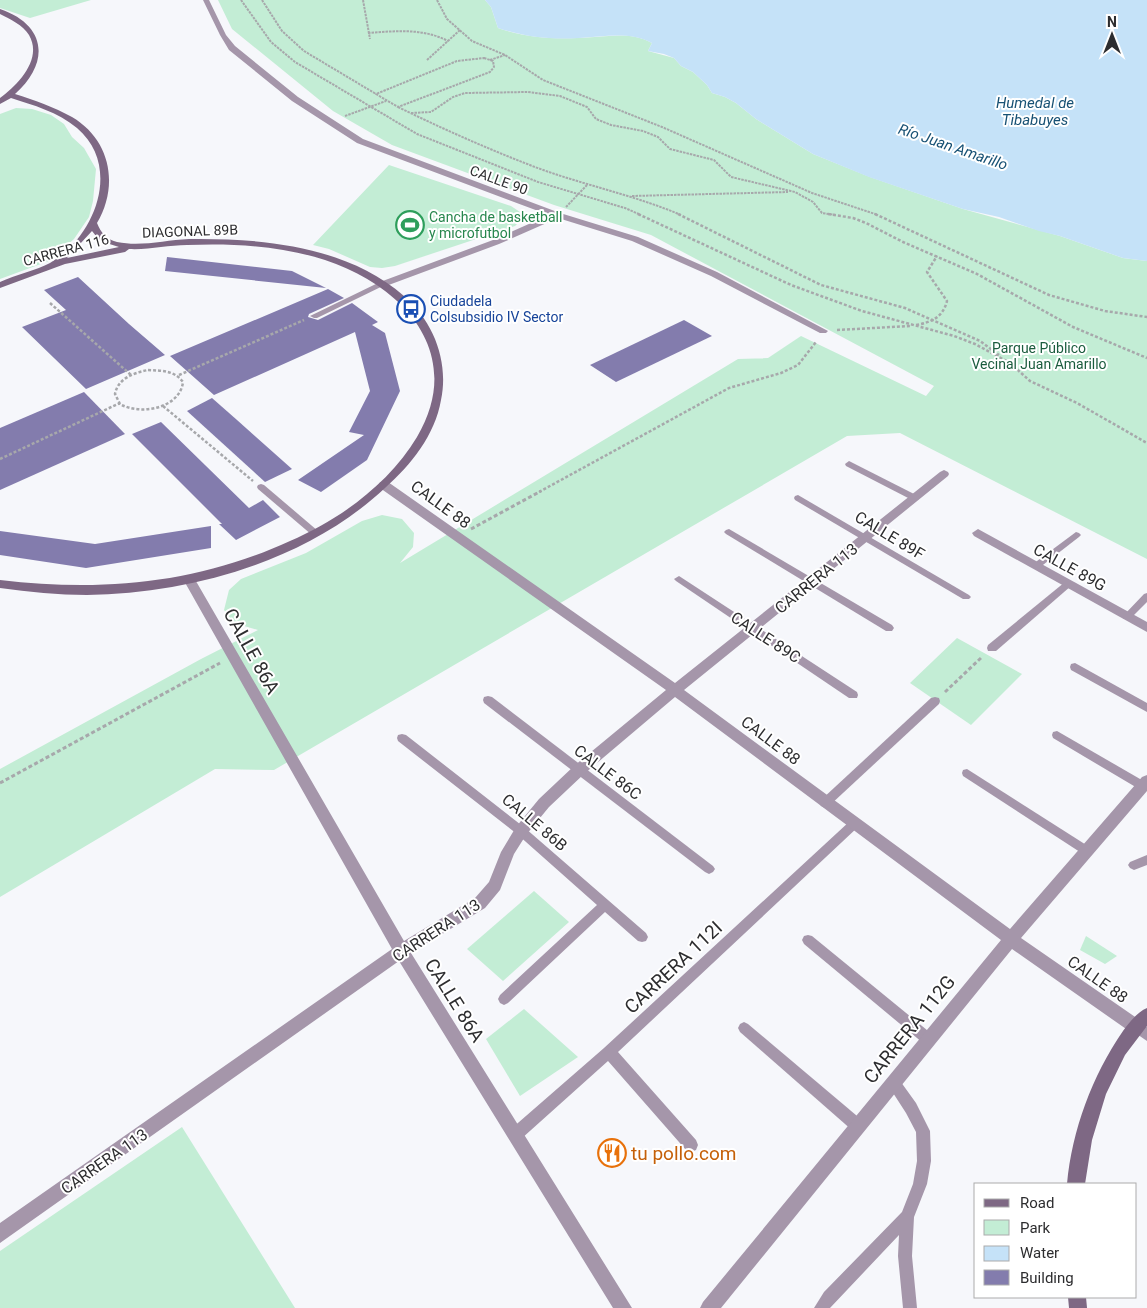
<svg xmlns="http://www.w3.org/2000/svg" width="1147" height="1308" font-family="Roboto,sans-serif">
	<rect width="100%" height="100%" fill="#f6f7fb"/>
	<!-- green -->
	<g fill="#c3edd5">
		<polygon points="0,0 91,0 30,18 0,8"/>
		<path d="M218,0H485L491,7L498,28C524,37 549,39 577,38C603,38 628,30 652,43L648,51L674,58L681,66L693,72L707,85L712,93L725,97L736,103L756,119L813,154L870,177L963,209L1060,236L1123,258L1147,261V559L900,433L847,436L274,770L215,769L0,897V769L201,659L258,630L234,623L224,610L229,590L241,579L306,553L362,521L382,515L402,519L414,533L413,547L400,563L738,359L768,358L801,336L926,396L934,386L651,235L554,205L392,145L333,111L232,29Z"/>
		<polygon points="16,108 32,109 51,115 64,124 72,137 84,148 96,169 93,201 89,217 74,239 49,261 0,279 0,114"/>
		<polygon points="389,165 511,206 520,212 521,220 515,226 395,266 382,268 370,267 329,249 313,245"/>
		<polygon points="957,638 1022,674 971,725 910,683"/>
		<polygon points="534,891 569,922 503,981 467,949"/>
		<polygon points="1086,936 1117,956 1105,964 1080,950"/>
		<polygon points="524,1009 578,1057 520,1096 486,1039"/>
		<polygon points="182,1127 295,1308 0,1308 0,1251"/>
	</g>
	<!-- water -->
	<path fill="#c5e2f8" d="M485,0H1147V261L1123,258L1060,236L1039,231L999,217L963,209L869,177L813,154L756,119L736,103L725,97L712,93L707,85L693,72L681,66L674,58L664,54L648,51L652,43C629,31 604,37 579,38C551,40 525,37 498,28L491,7Z"/>
	<!-- building -->
	<g fill="#837cad">
		<polygon points="167,257 292,271 326,288 165,271"/>
		<polygon points="78,277 129,324 165,355 86,389 22,327 66,310 44,290"/>
		<polygon points="328,289 344,298 309,314 308,317 318,320 352,303 378,322 372,325 385,333 400,391 367,460 321,492 298,480 364,435 349,432 370,391 355,332 214,395 170,356"/>
		<polygon points="684,320 712,336 616,382 590,365"/>
		<polygon points="84,392 125,434 0,490 0,428"/>
		<polygon points="212,398 237,420 292,469 265,482 187,411"/>
		<polygon points="161,422 249,508 263,500 280,517 236,540 219,524 222,524 132,434"/>
		<polygon points="211,526 211,548 86,568 0,555 0,531 95,544"/>
	</g>
	<g fill="none" stroke-linecap="round" stroke-linejoin="round">
		<!-- path-far2 -->
		<g stroke="#a7a8ab" stroke-width="2" stroke-dasharray="2.5 1" stroke-linecap="butt">
			<polyline points="241,0 271,42 295,62 417,134 538,182 625,208 641,215"/>
			<polyline points="262,0 282,31 304,51 376,94"/>
			<polyline points="363,0 370,39"/>
			<polyline points="437,0 447,19 472,41 505,55 543,80 662,127 812,193 878,215"/>
			<path d="M368,33C396,31 423,28 448,41"/>
			<polygon points="484,58 493,61 494,67 490,72 398,107 376,94 457,61"/>
			<polyline points="427,60 460,30"/>
			<polyline points="490,60 505,55"/>
			<path d="M398,107C443,129 488,149 535,167C583,185 634,195 681,215"/>
			<polyline points="411,113 431,112 453,97 465,93 528,92 560,96 587,107 596,119 611,125 643,131 658,137 670,149 714,160 731,177 795,192 813,202 822,213 836,215"/>
			<polyline points="345,116 386,101"/>
			<polyline points="632,196 788,192"/>
			<polyline points="566,207 587,185"/>
		</g>
		<!-- path-far1 -->
		<g stroke="#a7a8ab" stroke-width="2.5" stroke-dasharray="3 2" stroke-linecap="butt">
			<polyline points="638,214 791,285 862,311 954,336 975,344 1010,363"/>
			<polyline points="678,214 821,285 905,308 980,341 999,355"/>
			<polyline points="828,214 853,218 866,223 903,242 977,274 1073,327 1147,358"/>
			<polyline points="875,214 1049,295 1105,311 1147,317"/>
			<polyline points="50,303 131,375"/>
			<path d="M916,325C932,322 943,317 947,301L927,272L937,256"/>
			<polyline points="837,330 910,326"/>
			<polyline points="1010,363 1030,381 1077,403 1147,443"/>
			<path d="M148,370C162,371 174,370 183,382C180,408 141,416 120,404L115,394C118,378 134,373 148,370Z"/>
			<polyline points="179,375 304,320"/>
			<polyline points="163,406 253,481"/>
			<polyline points="0,459 120,403"/>
			<polyline points="539,492 729,388 781,373 798,365 816,342"/>
		</g>
		<!-- path -->
		<g stroke="#a7a8ab" stroke-width="3" stroke-dasharray="4 2.5" stroke-linecap="butt">
			<polyline points="471,529 541,491"/>
			<polyline points="945,692 982,657"/>
			<polyline points="0,783 220,663"/>
		</g>
		<!-- lane -->
		<g fill="#a596aa" fill-rule="evenodd">
			<polygon points="380,282 386,282 387,284 317,318 314,318 310,316"/>
			<polygon points="849,461 918,496 919,498 918,500 912,500 846,466 845,464"/>
			<polygon points="261,484 264,485 318,531 320,533 318,535 312,535 258,489 257,487 258,485"/>
			<polygon points="798,495 969,595 971,597 969,599 963,599 795,500 794,498 795,496"/>
			<polygon points="729,529 892,625 894,628 892,631 886,631 726,534 724,532 726,530"/>
			<polygon points="1076,532 1079,533 1081,535 1079,537 1039,568 1033,568 1031,566 1033,564"/>
			<polygon points="679,576 857,692 858,695 857,698 849,698 676,581 674,579"/>
			<polygon points="1068,581 1071,582 1073,584 1071,586 996,651 988,651 987,648 988,645 1065,582"/>
			<polygon points="1147,593 1147,602 1130,619 1124,619 1122,617 1124,615 1144,594"/>
			<polygon points="1075,663 1147,703 1147,712 1071,670 1070,667 1071,664"/>
			<polygon points="488,696 492,697 713,866 715,869 713,872 709,874 705,872 484,703 483,700 484,697"/>
			<polygon points="935,697 939,698 940,701 939,704 829,806 825,808 821,806 819,803 821,800 931,698"/>
			<polygon points="1057,731 1147,783 1147,789 1143,790 1139,789 1053,738 1052,735 1053,732"/>
			<polygon points="402,734 406,735 525,828 646,933 648,937 646,941 642,942 638,941 605,912 508,1003 504,1005 500,1003 498,999 500,995 597,905 517,834 398,741 397,738 398,735"/>
			<polygon points="967,769 1091,848 1093,851 1091,854 1087,856 1083,854 963,776 962,773 963,770"/>
			<polygon points="854,819 858,821 860,824 858,827 618,1052 696,1140 698,1145 696,1150 691,1152 686,1150 608,1061 521,1139 516,1141 511,1139 509,1134 511,1129 604,1048 850,821"/>
			<polygon points="1147,855 1147,865 1134,870 1130,868 1128,865 1130,862"/>
			<polygon points="808,935 812,936 933,1035 934,1039 933,1043 928,1045 923,1043 804,944 802,940 804,936"/>
			<polygon points="1135,1020 1147,1027 1147,1041 1131,1030 1129,1026 1131,1022"/>
			<polygon points="744,1022 748,1024 863,1121 865,1126 863,1131 858,1133 853,1131 740,1032 738,1028 740,1024"/>
			<polygon points="893,1076 898,1078 916,1103 930,1131 931,1161 927,1184 914,1217 912,1256 917,1308 903,1308 898,1256 899,1235 830,1308 814,1308 824,1292 902,1212 913,1184 917,1161 916,1132 906,1113 886,1082 888,1078"/>
		</g>
		<!-- street -->
		<g fill="#a596aa" fill-rule="evenodd">
			<polygon points="203,0 209,0 226,35 235,46 298,97 363,139 560,213 638,237 717,272 828,331 826,333 820,333 711,276 632,241 558,218 499,244 386,286 380,286 380,282 493,240 549,215 357,143 292,101 229,50 220,35"/>
			<polygon points="944,470 948,472 949,474 948,476 684,690 1010,929 1142,777 1147,775 1147,791 1021,938 1141,1021 1143,1026 1141,1031 1135,1033 1129,1031 1012,949 721,1308 700,1308 703,1302 1001,940 675,697 584,774 549,807 526,835 514,854 500,890 485,908 411,953 632,1308 613,1308 399,961 0,1243 0,1223 392,949 183,579 185,576 193,576 404,941 475,898 489,882 501,852 516,827 539,799 574,766 666,690 380,488 379,485 380,482 388,482 675,683 940,472"/>
			<polygon points="978,529 1147,622 1147,632 974,536 972,533"/>
		</g>
		<!-- secondary -->
		<g fill="#7e6884" fill-rule="evenodd">
			<path d="M0,9C47,25 50,63 15,94C34,100 54,107 72,117C111,140 119,186 97,223C101,233 106,239 117,242C141,247 165,240 189,239C262,238 347,246 404,296C434,322 449,362 441,400C435,435 411,465 385,488C307,561 192,593 87,595C58,595 29,592 0,588V580C102,592 196,584 290,541C339,520 389,484 417,437C466,354 404,286 325,260C282,246 233,243 187,245C168,245 149,250 129,249L125,252L65,264L0,288V282C15,275 37,270 50,263C96,236 122,166 77,128C58,112 33,105 11,98L0,104V98C18,85 43,59 29,35C23,25 10,19 0,14ZM92,231L100,241L119,247L67,258Z"/>
			<path d="M1147,1008V1026L1125,1055L1106,1094L1092,1140L1085,1184H1067C1072,1130 1092,1076 1123,1031C1129,1023 1137,1012 1147,1008Z"/>
			<polygon points="1068,1297 1086,1297 1087,1308 1069,1308"/>
		</g>
	</g>
	<!-- icons -->
	<defs>
		<symbol id="stadium-ring" viewBox="-11 -11 22 22"><circle r="9.5" fill="#fff" stroke="#2e9e5b" stroke-width="1.5"/><path d="M0-5a6.5 5 0 1 0 0 10a6.5 5 0 1 0 0-10ZM-3.5-1.8h7v3.6h-7Z" fill="#2e9e5b"/></symbol>
		<symbol id="bus-ring" viewBox="-11 -11 22 22"><circle r="9.5" fill="#fff" stroke="#1a4fb4" stroke-width="1.5"/><path d="M-5-6H5V4H4V6H2V4H-2V6H-4V4H-5ZM-3.5-4V0h7V-4ZM-3.5 1.2v1.5H-2V1.2ZM2 1.2v1.5H3.5V1.2Z" fill="#1a4fb4"/></symbol>
		<symbol id="restaurant-ring" viewBox="-11 -11 22 22"><circle r="9.5" fill="#fff" stroke="#e8710a" stroke-width="1.5"/><path d="M-5-6h1v4h1v-4h1v4h1v-4h1v5L-1.5 .5V6h-2V.5L-5-1ZM5-6V6H3V1.5H1.5Q1.5-4 5-6Z" fill="#e8710a"/></symbol>
	</defs>
	<g fill-rule="evenodd">
		<use href="#stadium-ring" x="394" y="209" width="32" height="32"/>
		<use href="#bus-ring" x="395" y="293" width="32" height="32"/>
		<use href="#restaurant-ring" x="596" y="1137" width="32" height="32"/>
	</g>
	<g text-anchor="middle" stroke-width="4" stroke-linejoin="round" paint-order="stroke">
		<!-- far-street labels -->
		<g font-size="14" fill="#2d2d2f" stroke="#fff">
			<text transform="translate(499 180) rotate(20)" y="5">CALLE 90</text>
			<text transform="translate(190 231) rotate(-2)" y="5">DIAGONAL 89B</text>
			<text transform="translate(66 250) rotate(-15)" y="5">CARRERA 116</text>
		</g>
		<!-- far-leisure labels -->
		<g font-size="14" fill="#27864d" stroke="#fff" text-anchor="start">
			<text x="429" y="222">Cancha de basketball<tspan x="429" dy="16">y microfutbol</tspan></text>
		</g>
		<!-- far-transit labels -->
		<g font-size="14" fill="#164399" stroke="#fff" text-anchor="start">
			<text x="430" y="306">Ciudadela<tspan x="430" dy="16">Colsubsidio IV Sector</tspan></text>
		</g>
		<!-- far-park labels -->
		<g font-size="14" fill="#1b5c3e" stroke="#fff">
			<text x="1039" y="353">Parque Público<tspan x="1039" dy="16">Vecinal Juan Amarillo</tspan></text>
		</g>
		<!-- far-water labels -->
		<g font-size="15" font-style="italic" fill="#175174" stroke="#fff">
			<text x="1035" y="108">Humedal de<tspan x="1035" dy="17">Tibabuyes</tspan></text>
			<text transform="translate(953 147) rotate(19)" y="5">Río Juan Amarillo</text>
		</g>
		<!-- street labels -->
		<g font-size="16" fill="#2d2d2f" stroke="#fff">
			<text transform="translate(441 504) rotate(36)" y="6">CALLE 88</text>
			<text transform="translate(890 535) rotate(31)" y="6">CALLE 89F</text>
			<text transform="translate(1070 567) rotate(29)" y="6">CALLE 89G</text>
			<text transform="translate(816 578) rotate(-39)" y="6">CARRERA 113</text>
			<text transform="translate(766 637) rotate(33)" y="6">CALLE 89C</text>
			<text transform="translate(771 740) rotate(37)" y="6">CALLE 88</text>
			<text transform="translate(608 772) rotate(37)" y="6">CALLE 86C</text>
			<text transform="translate(535 822) rotate(40)" y="6">CALLE 86B</text>
			<text transform="translate(436 930) rotate(-33)" y="6">CARRERA 113</text>
			<text transform="translate(1098 979) rotate(35)" y="6">CALLE 88</text>
			<text transform="translate(104 1161) rotate(-35)" y="6">CARRERA 113</text>
		</g>
		<!-- near-street labels -->
		<g font-size="19" fill="#2d2d2f" stroke="#fff">
			<text transform="translate(252 651) rotate(61)" y="7">CALLE 86A</text>
			<text transform="translate(673 967) rotate(-43)" y="7">CARRERA 112I</text>
			<text transform="translate(455 1000) rotate(58)" y="7">CALLE 86A</text>
			<text transform="translate(909 1029) rotate(-51)" y="7">CARRERA 112G</text>
		</g>
		<!-- near-food labels -->
		<g font-size="19" fill="#c56008" stroke="#fff" text-anchor="start">
			<text x="631" y="1160">tu pollo.com</text>
		</g>
	</g>
	<!-- legend -->
	<rect x="974" y="1183" width="162" height="115" fill="#ffffff" stroke="#ababac"/>
	<rect x="984" y="1199" width="25" height="8" fill="#7e6884" stroke="#ababac"/>
	<text x="1020" y="1208" font-size="15" fill="#2d2d2f">Road</text>
	<rect x="984" y="1220" width="25" height="15" fill="#c3edd5" stroke="#ababac"/>
	<text x="1020" y="1233" font-size="15" fill="#2d2d2f">Park</text>
	<rect x="984" y="1246" width="25" height="15" fill="#c5e2f8" stroke="#ababac"/>
	<text x="1020" y="1258" font-size="15" fill="#2d2d2f">Water</text>
	<rect x="984" y="1270" width="25" height="15" fill="#837cad" stroke="#ababac"/>
	<text x="1020" y="1283" font-size="15" fill="#2d2d2f">Building</text>
	<!-- north arrow -->
	<g transform="translate(1112 35)" stroke="#ffffff" stroke-width="4" paint-order="stroke">
	<path d="M0-4L9 19L0 12L-9 19Z" fill="#2d2d2f"/>
	<text y="-8" font-size="14" font-weight="bold" text-anchor="middle" fill="#2d2d2f">N</text>
	</g>
</svg>
